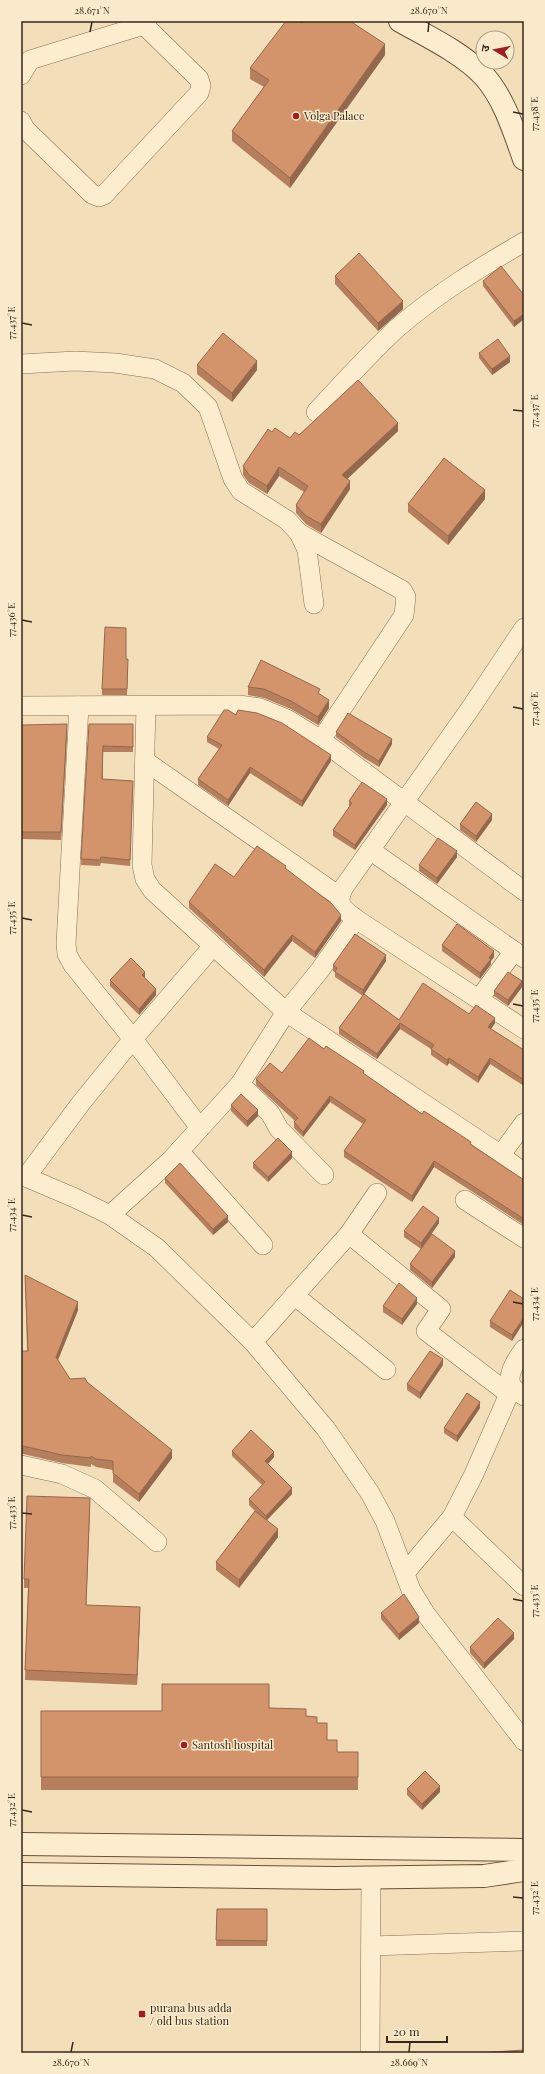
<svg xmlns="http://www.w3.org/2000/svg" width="545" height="2074" font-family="'Playfair Display','Noto Sans Devanagari',serif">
	<rect width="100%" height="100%" fill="#f2dfba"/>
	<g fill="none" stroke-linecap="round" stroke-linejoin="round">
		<defs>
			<g id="street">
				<polyline points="21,75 30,60 144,25 147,21"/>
				<polyline points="21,121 25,129 92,194 99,197 104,195 199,93 201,86 199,79 144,25"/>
				<polyline points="21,364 75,361 115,363 155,369 183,383 208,407 233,479 241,491 287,520 299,533 307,550 314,604"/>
				<path d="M316,412C342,384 368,355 396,329C435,295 479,268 524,242"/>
				<polyline points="299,533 402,590 406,597 404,615 321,740"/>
				<polyline points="21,706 239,705 260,708 287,719 321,740 524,891"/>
				<polyline points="146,706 142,865 145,879 152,890 286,1012 495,1151 524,1173"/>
				<polyline points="145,761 339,896"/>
				<polyline points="370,850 524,958"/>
				<polyline points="356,919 524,1029"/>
				<polyline points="479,999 514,951"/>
				<polyline points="240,1084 270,1113 279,1129 324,1175"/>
				<polyline points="200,1128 133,1039 213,946"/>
				<polyline points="179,1151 263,1245"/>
				<polyline points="500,1156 524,1123"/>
				<polyline points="21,1175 75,1198 110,1215 157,1248 253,1342 326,1429 370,1493 385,1521 411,1590 425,1613 524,1741"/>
				<polyline points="26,1177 81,1103 133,1039 73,965 67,954 66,944 79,706"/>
				<polyline points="465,1200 524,1238"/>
				<path d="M110,1215L171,1160L240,1084L286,1012L320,970L356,919C343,909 335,905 344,887L470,709L524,628"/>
				<polyline points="349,1234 377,1193"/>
				<polyline points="294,1295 386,1370"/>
				<polyline points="253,1342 349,1234 441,1309 426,1331 509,1394"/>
				<path d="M524,1349C518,1358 505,1375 512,1386C514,1390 520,1393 524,1396"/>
				<polyline points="21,1465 62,1474 95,1489 157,1542"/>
				<polyline points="452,1517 524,1586"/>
				<polyline points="405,1573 452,1517 474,1474 512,1387"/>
				<polyline points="371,1946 524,1941"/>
				<polyline points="370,2053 371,1877"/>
			</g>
			<g id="secondary">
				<path d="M400,21C427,36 464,54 484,76C504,98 514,131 524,159"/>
				<polyline points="21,1844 524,1850"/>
				<polyline points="21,1874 334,1878 484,1876 524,1870"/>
			</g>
		</defs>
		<!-- street casing -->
		<use href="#street" stroke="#8a6e53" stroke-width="20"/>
		<!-- secondary casing -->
		<use href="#secondary" stroke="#6b4f37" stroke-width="24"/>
		<!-- street -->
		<use href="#street" stroke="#fcedce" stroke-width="19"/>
		<!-- secondary -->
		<use href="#secondary" stroke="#fcedce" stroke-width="22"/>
	</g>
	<!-- wall -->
	<g fill="#b57f5d">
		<polygon points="385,55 290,188 232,141 232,131 264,87 250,79 250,68"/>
		<polygon points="335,276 403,309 378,331 335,284"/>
		<polygon points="483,281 524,295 524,319 514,327 483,286"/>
		<polygon points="479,353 510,362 492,375 479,358"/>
		<polygon points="197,365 257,370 232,402 197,374"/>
		<polygon points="398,431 347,479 350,489 321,533 306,524 296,513 296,505 304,492 279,476 267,494 249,483 243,475 243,466 272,432 290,438 299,435"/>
		<polygon points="485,499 448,545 408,512 408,504"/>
		<polygon points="126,659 128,665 127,695 102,695 102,689"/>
		<polygon points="248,687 320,694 329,708 318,725 291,709 264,698 248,695"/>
		<polygon points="236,715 331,761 302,807 250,773 228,806 198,785 198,779 219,749 207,742 207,737"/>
		<polygon points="89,724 133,724 133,752 103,752 103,779 133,781 130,866 101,863 100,866 81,865"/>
		<polygon points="21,725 67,732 61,840 21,839"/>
		<polygon points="336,732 392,744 379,767 364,758 336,737"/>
		<polygon points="349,801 387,805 355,850 333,836 333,830 349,807"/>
		<polygon points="492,820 476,842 460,830 460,824"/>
		<polygon points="457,857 437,884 419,871 419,865"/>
		<polygon points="286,869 341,921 315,958 292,941 264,977 189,908 189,902 234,877"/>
		<polygon points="442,945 494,957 491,961 491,964 480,979 442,951"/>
		<polygon points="386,961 364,994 399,1020 469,1014 495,1023 491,1029 524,1050 524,1086 490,1064 478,1083 449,1063 447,1066 431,1055 431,1049 400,1029 377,1059 339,1034 339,1028 363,996 335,977 335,972 333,971 333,965"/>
		<polygon points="145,978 156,995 139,1015 110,986 110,980"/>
		<polygon points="522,987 508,1006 494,996 494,991"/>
		<polygon points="324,1049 364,1074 422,1114 471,1144 524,1180 524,1225 434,1167 412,1202 344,1157 344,1151 363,1124 330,1102 303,1137 294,1128 294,1122 295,1121 256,1085 256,1079 282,1073"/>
		<polygon points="231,1105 258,1116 247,1127 231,1111"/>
		<polygon points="292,1158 268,1182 253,1168 253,1163"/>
		<polygon points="165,1178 228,1222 213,1235 165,1183"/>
		<polygon points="439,1223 421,1249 404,1237 404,1231"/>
		<polygon points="455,1257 432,1288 410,1270 410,1264"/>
		<polygon points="25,1275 78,1310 58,1360 70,1379 87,1382 172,1458 139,1502 113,1482 113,1470 96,1467 91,1464 91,1467 62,1463 23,1454 21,1455 27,1351"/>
		<polygon points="524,1299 512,1341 490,1327 490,1321"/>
		<polygon points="417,1304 402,1325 383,1312 383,1306"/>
		<polygon points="443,1365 420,1399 407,1390 407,1384"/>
		<polygon points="480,1408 457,1442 444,1433 444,1428"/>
		<polygon points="232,1451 274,1457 268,1464 292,1494 267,1520 278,1537 239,1588 216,1570 216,1562 255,1511 249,1505 249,1499 262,1485 232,1456"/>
		<polygon points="90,1507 86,1605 140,1616 137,1685 25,1680 28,1588 24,1588 24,1579"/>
		<polygon points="381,1613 419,1623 399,1640 381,1619"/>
		<polygon points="514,1639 484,1669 470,1653 470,1647"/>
		<polygon points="41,1711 162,1711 306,1716 317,1723 327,1740 337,1752 358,1752 358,1790 41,1790"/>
		<polygon points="407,1789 440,1792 422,1810 407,1795"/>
		<polygon points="217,1909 267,1909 267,1946 216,1946"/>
	</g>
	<!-- shaded-wall -->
	<g fill="#94684c">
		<polygon points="385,44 385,55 290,188 290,178"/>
		<polygon points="403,301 403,309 378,331 378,323"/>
		<polygon points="524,314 524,319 514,327 514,321"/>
		<polygon points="510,356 510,362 492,375 492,369"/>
		<polygon points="257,361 257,370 232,402 232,393"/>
		<polygon points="398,423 398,431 342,484 342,475"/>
		<polygon points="279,467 279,476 267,494 267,486"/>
		<polygon points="350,481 350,489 321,533 321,524"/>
		<polygon points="485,490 485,499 448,545 448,536"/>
		<polygon points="329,700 329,708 318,725 318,717"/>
		<polygon points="67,724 67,732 61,840 61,832"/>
		<polygon points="392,739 392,744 379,767 379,761"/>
		<polygon points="331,755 331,761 302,807 302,801"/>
		<polygon points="250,767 250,773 228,806 228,800"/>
		<polygon points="387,799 387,805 355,850 355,845"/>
		<polygon points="492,814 492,820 476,842 476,836"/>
		<polygon points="457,851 457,857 437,884 437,878"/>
		<polygon points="341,915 341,921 315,958 315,952"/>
		<polygon points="292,935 292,941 264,977 264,970"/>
		<polygon points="494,951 494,957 491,961 491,964 480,979 480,973 489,958"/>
		<polygon points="386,955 386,961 363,996 363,990"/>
		<polygon points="145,972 145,978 142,975"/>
		<polygon points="522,981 522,987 508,1006 508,1000"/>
		<polygon points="156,989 156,995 139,1015 139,1009"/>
		<polygon points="495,1018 495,1023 488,1033 488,1027"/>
		<polygon points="400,1023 400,1029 377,1059 377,1054"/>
		<polygon points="449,1058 449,1063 447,1066 447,1060"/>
		<polygon points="490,1058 490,1064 478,1083 478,1077"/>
		<polygon points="330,1096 330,1102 303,1137 303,1132"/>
		<polygon points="258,1110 258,1116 247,1127 247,1121"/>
		<polygon points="292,1152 292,1158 268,1182 268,1177"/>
		<polygon points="434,1161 434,1167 412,1202 412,1196"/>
		<polygon points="228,1216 228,1222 213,1235 213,1229"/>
		<polygon points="439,1218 439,1223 421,1249 421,1243"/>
		<polygon points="455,1251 455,1257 432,1288 432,1282"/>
		<polygon points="417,1298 417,1304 402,1325 402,1319"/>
		<polygon points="78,1302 78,1310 56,1365 56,1357"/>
		<polygon points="524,1317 524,1322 512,1341 512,1335"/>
		<polygon points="443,1359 443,1365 420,1399 420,1393"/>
		<polygon points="480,1402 480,1408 457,1442 457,1436"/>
		<polygon points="21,1446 23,1446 23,1454 21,1455"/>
		<polygon points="172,1450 172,1458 139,1502 139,1494"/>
		<polygon points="274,1452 274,1457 265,1467 265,1461"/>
		<polygon points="292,1488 292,1494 266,1521 266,1516"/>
		<polygon points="90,1498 90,1507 86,1614 86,1605"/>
		<polygon points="278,1529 278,1537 239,1588 239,1580"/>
		<polygon points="140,1607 140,1616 137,1685 137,1675"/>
		<polygon points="419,1617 419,1623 399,1640 399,1634"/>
		<polygon points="514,1633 514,1639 484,1669 484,1663"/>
		<polygon points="440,1786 440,1792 422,1810 422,1804"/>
	</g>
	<!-- building -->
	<g fill="#d3946c" stroke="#94684c">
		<polygon points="286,21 299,21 302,23 303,21 350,21 385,44 290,178 232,131 269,80 250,68"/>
		<polygon points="359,253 403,301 378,323 335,276"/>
		<polygon points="501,266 524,295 524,314 514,321 483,281"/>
		<polygon points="223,333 257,361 232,393 197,365"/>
		<polygon points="498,339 510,356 492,369 479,353"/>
		<polygon points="358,380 398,423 342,475 350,481 321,524 306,516 296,505 308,486 279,467 267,486 249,475 243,466 268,429 272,432 275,428 290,438 295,432 299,435"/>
		<polygon points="444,458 485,490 448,536 408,504"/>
		<polygon points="105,627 126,628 126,659 128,659 127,689 102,689"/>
		<polygon points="261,660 320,689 318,693 329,700 318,717 291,701 264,689 248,687"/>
		<polygon points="224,710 228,710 236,715 238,710 257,713 282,723 331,755 302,801 250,767 228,800 198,779 222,745 207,737"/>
		<polygon points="348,713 392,739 379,761 364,752 336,732"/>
		<polygon points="67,724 61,832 21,832 21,725"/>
		<polygon points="89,724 133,724 133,747 103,746 102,779 133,781 130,860 101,857 100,860 81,859"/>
		<polygon points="362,782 387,799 355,845 333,830 352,803 349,801"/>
		<polygon points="476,802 492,814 476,836 460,824"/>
		<polygon points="438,838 457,851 437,878 419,865"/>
		<polygon points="257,846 286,866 285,868 332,904 341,915 315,952 292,935 264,970 189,902 215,864 234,877"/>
		<polygon points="457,924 494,951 489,958 491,959 480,973 442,945"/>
		<polygon points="355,934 386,955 363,990 335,972 337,968 333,965"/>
		<polygon points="131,958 145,972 142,975 156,989 139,1009 110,980"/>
		<polygon points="508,972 522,981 508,1000 494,991"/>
		<polygon points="423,983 469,1014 476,1005 495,1018 488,1027 524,1050 524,1080 490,1058 478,1077 449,1058 447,1060 431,1049 434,1045 400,1023 377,1054 339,1028 364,994 399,1020"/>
		<polygon points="309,1038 324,1049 326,1046 364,1071 363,1073 422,1114 424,1111 471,1142 470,1144 524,1180 524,1219 434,1161 412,1196 344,1151 366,1120 330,1096 303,1132 294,1122 298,1118 256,1079 270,1063 282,1073"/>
		<polygon points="241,1094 258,1110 247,1121 231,1105"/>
		<polygon points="278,1138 292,1152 268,1177 253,1163"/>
		<polygon points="180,1163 228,1216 213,1229 165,1178"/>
		<polygon points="423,1206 439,1218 421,1243 404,1231"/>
		<polygon points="432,1234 455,1251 432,1282 410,1264"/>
		<polygon points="25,1275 78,1302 56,1357 70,1379 85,1378 87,1382 172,1450 139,1494 113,1473 113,1461 96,1459 91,1456 91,1458 62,1455 23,1446 21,1446 21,1351 28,1351"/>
		<polygon points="399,1283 417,1298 402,1319 383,1306"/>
		<polygon points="510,1290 524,1299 524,1317 512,1335 490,1321"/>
		<polygon points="430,1351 443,1359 420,1393 407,1384"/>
		<polygon points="467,1393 480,1402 457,1436 444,1428"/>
		<polygon points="251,1430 274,1452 265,1461 292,1488 266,1516 249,1499 265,1482 232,1451"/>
		<polygon points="27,1496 90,1498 86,1605 140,1607 137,1675 25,1670 29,1579 24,1579"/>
		<polygon points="255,1511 278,1529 239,1580 216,1562"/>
		<polygon points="404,1594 419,1617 399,1634 381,1613"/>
		<polygon points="498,1618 514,1633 484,1663 470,1647"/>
		<polygon points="162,1684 269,1684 269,1708 306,1709 306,1716 317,1717 317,1723 327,1723 327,1740 337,1740 337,1752 358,1752 358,1777 41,1777 41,1711 162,1711"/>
		<polygon points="425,1771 440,1786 422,1804 407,1789"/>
		<polygon points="217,1909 267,1909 267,1941 216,1940"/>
		<polygon points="524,2050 524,2053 479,2053"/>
	</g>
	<!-- ticks -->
	<path fill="none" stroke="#37271a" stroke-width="1.5" d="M90,32L92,22M428,32L429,22M513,112L523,114M22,323L32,325M513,410L523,411M22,620L32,622M513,707L523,709M22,918L32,920M513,1004L523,1006M22,1215L32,1217M513,1302L523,1304M22,1513L32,1514M513,1599L523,1601M22,1810L32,1812M513,1897L523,1898M71,2052L73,2042M409,2052L410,2042"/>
	<!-- markers -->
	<g fill="#9e1e23" stroke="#f8eacb" stroke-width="1.5">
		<circle cx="296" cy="116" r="4"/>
		<circle cx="184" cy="1745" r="4"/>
		<rect x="138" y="2010" width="8" height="8" rx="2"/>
	</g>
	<g text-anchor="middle" stroke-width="3" stroke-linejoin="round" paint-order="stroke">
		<!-- poi labels -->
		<g font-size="11" fill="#37271a" stroke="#f8eacb" text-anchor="start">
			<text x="304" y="120">Volga Palace</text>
			<text x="192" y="1749">Santosh hospital</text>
			<text x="150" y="2012">purana bus adda<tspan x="150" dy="13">/ old bus station</tspan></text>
		</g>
	</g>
	<!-- border -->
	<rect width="545" height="2074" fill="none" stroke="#f8eacb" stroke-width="44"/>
	<!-- north arrow -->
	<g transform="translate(495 50) rotate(280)"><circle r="19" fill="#f8eacb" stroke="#ab9c84"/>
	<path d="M0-3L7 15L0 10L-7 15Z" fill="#9e1e23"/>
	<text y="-6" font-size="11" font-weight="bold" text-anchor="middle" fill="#37271a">उ</text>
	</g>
	<!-- scale -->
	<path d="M387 2036v6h60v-6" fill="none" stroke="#37271a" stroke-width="2"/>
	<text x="393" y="2036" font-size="12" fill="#37271a" stroke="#f8eacb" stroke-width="3" paint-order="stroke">20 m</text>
	<rect x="22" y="22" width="501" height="2030" fill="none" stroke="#37271a" stroke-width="1.5"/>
	<g font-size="10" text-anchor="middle" fill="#37271a">
		<text x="92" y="14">28.671°N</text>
		<text x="429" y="14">28.670°N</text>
		<text transform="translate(534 114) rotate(-90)" y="4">77.438°E</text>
		<text transform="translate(11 323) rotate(-90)" y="4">77.437°E</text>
		<text transform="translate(534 411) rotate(-90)" y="4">77.437°E</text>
		<text transform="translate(11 620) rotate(-90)" y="4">77.436°E</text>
		<text transform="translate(534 709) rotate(-90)" y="4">77.436°E</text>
		<text transform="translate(11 918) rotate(-90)" y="4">77.435°E</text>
		<text transform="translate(534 1006) rotate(-90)" y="4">77.435°E</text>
		<text transform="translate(11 1215) rotate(-90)" y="4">77.434°E</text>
		<text transform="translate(534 1304) rotate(-90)" y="4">77.434°E</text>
		<text transform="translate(11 1513) rotate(-90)" y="4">77.433°E</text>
		<text transform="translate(534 1601) rotate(-90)" y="4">77.433°E</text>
		<text transform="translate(11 1810) rotate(-90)" y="4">77.432°E</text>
		<text transform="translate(534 1898) rotate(-90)" y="4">77.432°E</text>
		<text x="71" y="2066">28.670°N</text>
		<text x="409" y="2066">28.669°N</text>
	</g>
</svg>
